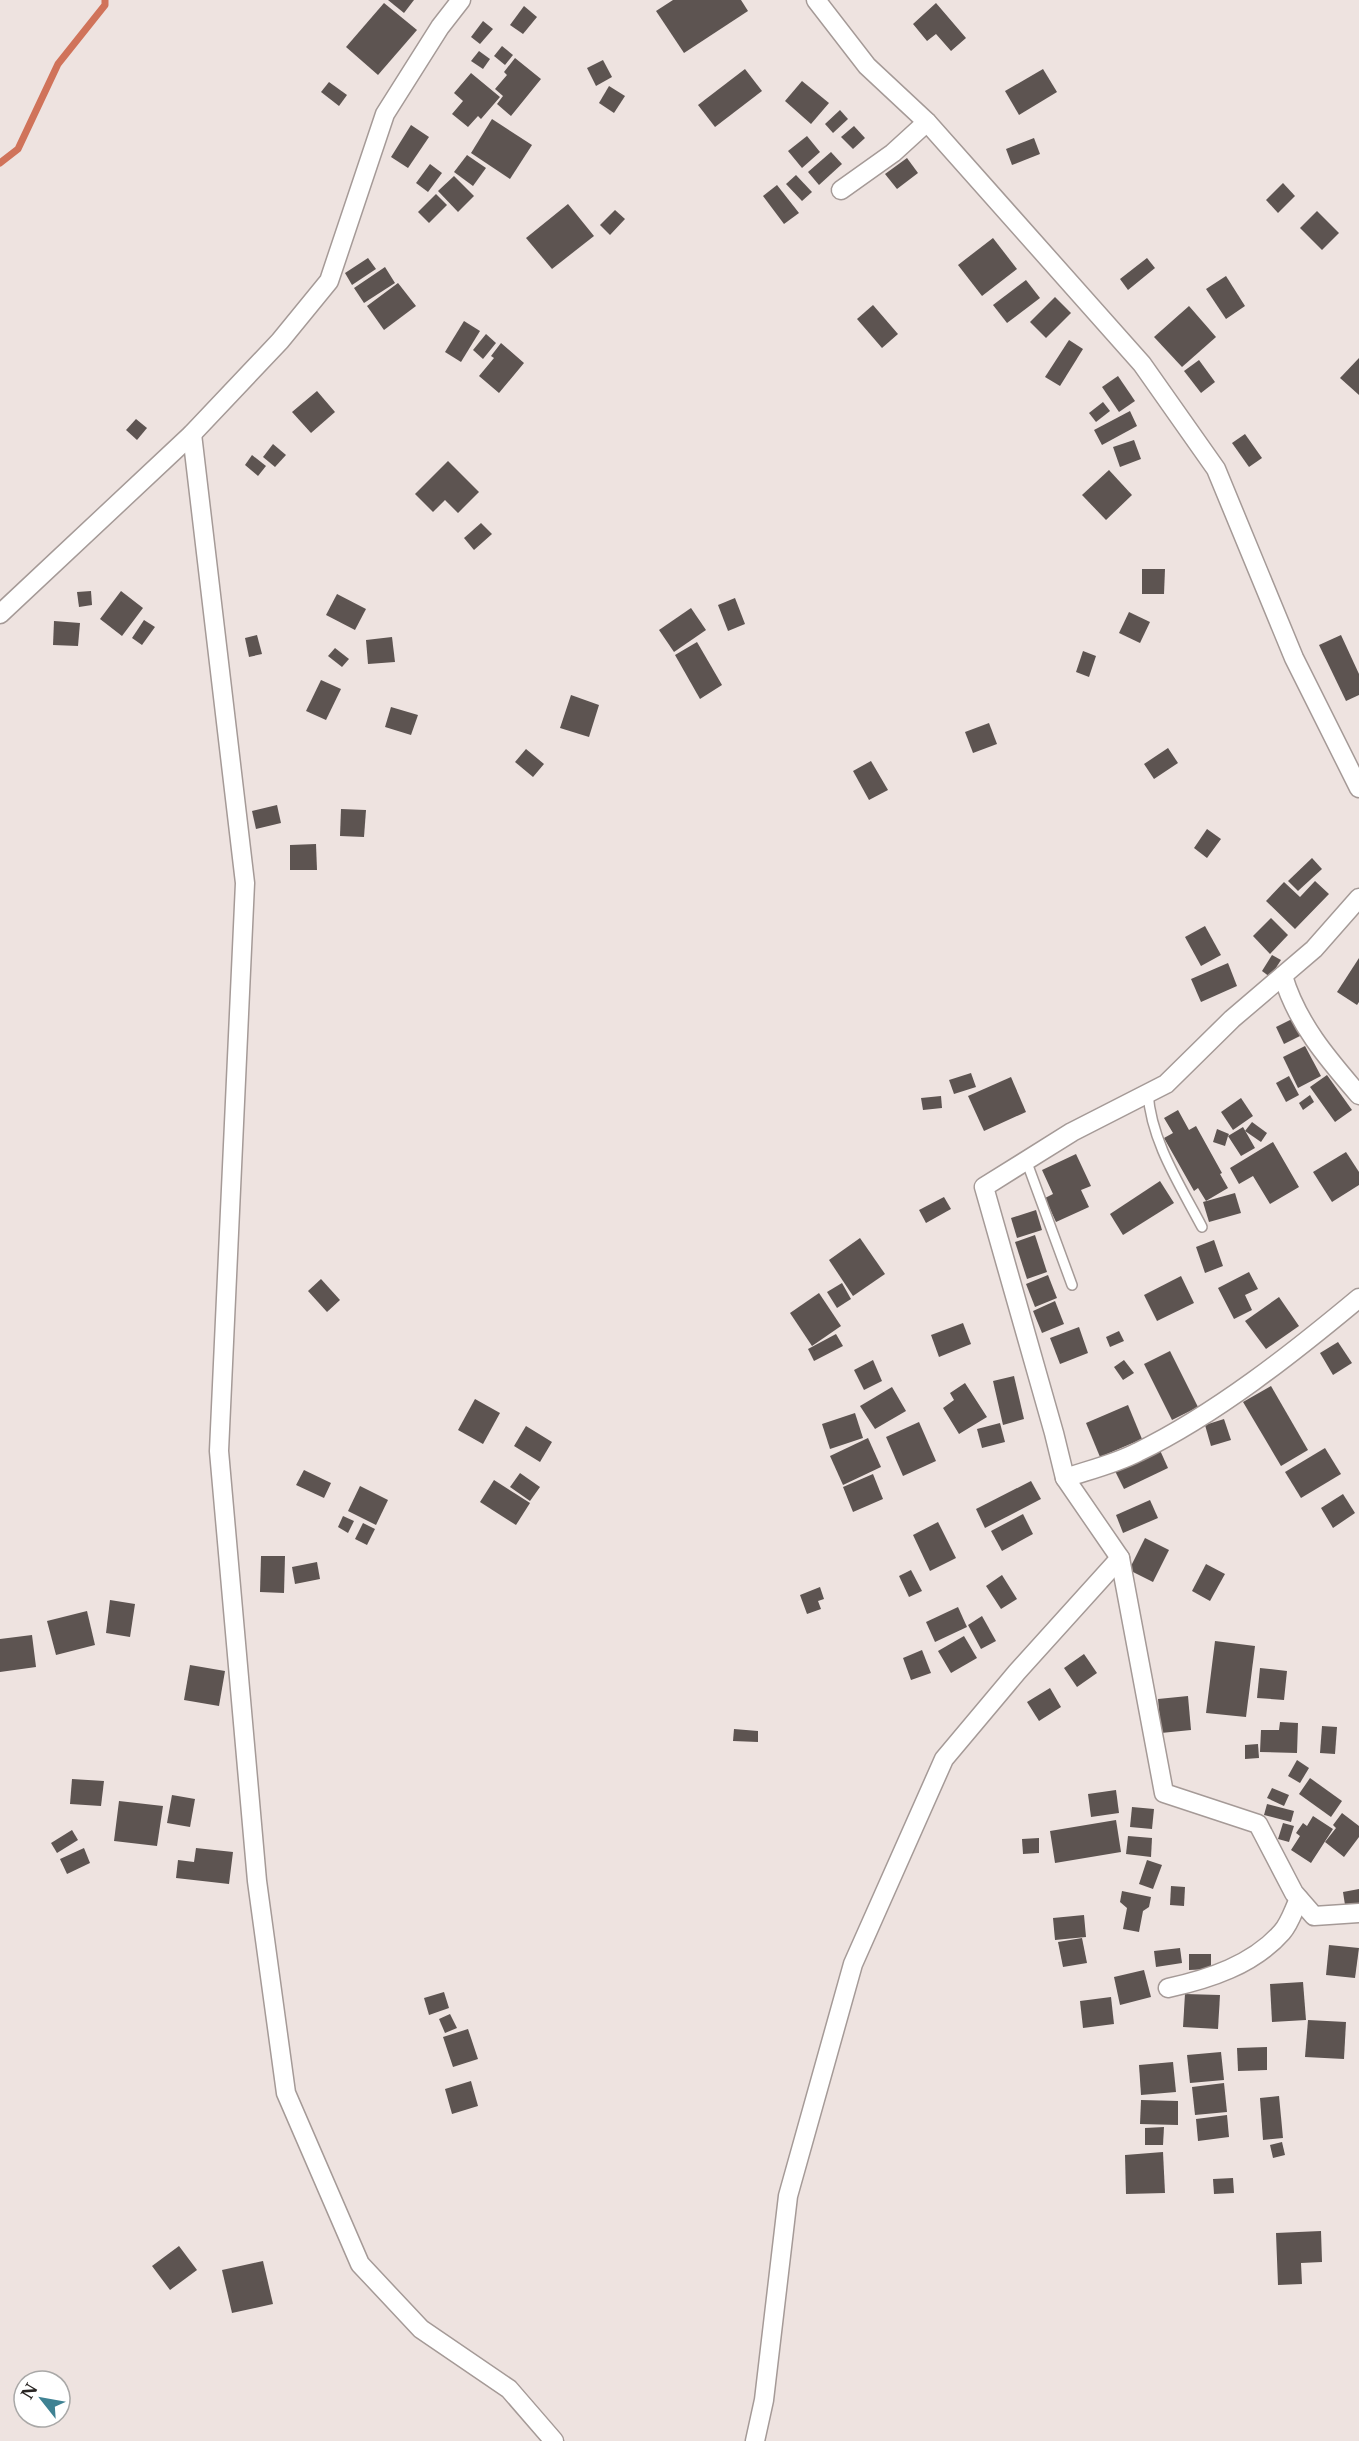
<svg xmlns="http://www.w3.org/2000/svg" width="1359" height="2441" font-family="'Libre Baskerville',serif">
	<rect width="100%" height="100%" fill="#eee3e0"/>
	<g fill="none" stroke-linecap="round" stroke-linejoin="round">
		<!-- stream -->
		<polyline stroke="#d0735a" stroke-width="7" points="0,163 18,149 58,64 105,5 105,0"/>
	</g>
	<!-- building -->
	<g fill="#5d5451">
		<polygon points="388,0 414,0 404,13"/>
		<polygon points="673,0 741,0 748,11 684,53 656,11"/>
		<polygon points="384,3 417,30 378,75 346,47"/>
		<polygon points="936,3 966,38 951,51 936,34 927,41 913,24"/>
		<polygon points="524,6 537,17 523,34 510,25"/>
		<polygon points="483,21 493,29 480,44 471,37"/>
		<polygon points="502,46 513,55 505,65 494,56"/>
		<polygon points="479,51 490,59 483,69 471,61"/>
		<polygon points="515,58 541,79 511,116 497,104 503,96 495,89 507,75 504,72"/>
		<polygon points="603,60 612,77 596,86 587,68"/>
		<polygon points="745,69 762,91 715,127 698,105"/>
		<polygon points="1043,69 1057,92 1019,115 1005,91"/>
		<polygon points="471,73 500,97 481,119 478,116 468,127 452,114 463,101 454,93"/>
		<polygon points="802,81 829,103 811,124 785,101"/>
		<polygon points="329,82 347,95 339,106 321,92"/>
		<polygon points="609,86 625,96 614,113 599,103"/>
		<polygon points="840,110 848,119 833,133 825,124"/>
		<polygon points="492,119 532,145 510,179 471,153"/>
		<polygon points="411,125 429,137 408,168 391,157"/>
		<polygon points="854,126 865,138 853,149 841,137"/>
		<polygon points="807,136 820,152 802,168 788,151"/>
		<polygon points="1034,138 1040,154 1012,165 1006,149"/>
		<polygon points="831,152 842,164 819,185 808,172"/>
		<polygon points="467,155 486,168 473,186 454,172"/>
		<polygon points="907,158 918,173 897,189 885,174"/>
		<polygon points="430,164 442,173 428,192 416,183"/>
		<polygon points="796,175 812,192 802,201 786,184"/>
		<polygon points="454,176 474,196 458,212 438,191"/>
		<polygon points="1283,183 1295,196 1278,213 1266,200"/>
		<polygon points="777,185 799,213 784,224 763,196"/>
		<polygon points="436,194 447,205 429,223 418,212"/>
		<polygon points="568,204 594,236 552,269 526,238"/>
		<polygon points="615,210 625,219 610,235 600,225"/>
		<polygon points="1317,211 1339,233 1322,250 1300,228"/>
		<polygon points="993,238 1017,269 982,296 958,265"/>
		<polygon points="368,258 376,269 352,285 345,273"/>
		<polygon points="1147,258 1155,268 1128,290 1120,279"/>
		<polygon points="385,267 395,283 364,303 354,288"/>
		<polygon points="1226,276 1245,306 1226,319 1206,289"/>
		<polygon points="1026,280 1040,298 1007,323 993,305"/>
		<polygon points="398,283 416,306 384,330 367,306"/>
		<polygon points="1055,297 1071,313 1046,338 1030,322"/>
		<polygon points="873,305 898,334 882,348 857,319"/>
		<polygon points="1189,306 1216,337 1182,367 1154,337"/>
		<polygon points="464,321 480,331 461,362 445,352"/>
		<polygon points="486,334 496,343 483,359 473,350"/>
		<polygon points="1069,340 1083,349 1060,386 1045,377"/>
		<polygon points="501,343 524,363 499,393 479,376 494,358 491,356"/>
		<polygon points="1359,358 1359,395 1340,378"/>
		<polygon points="1199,360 1215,382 1201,393 1184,371"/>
		<polygon points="1118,376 1135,401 1119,412 1102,387"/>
		<polygon points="317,391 335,412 311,433 292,412"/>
		<polygon points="1103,402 1110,411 1096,422 1089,413"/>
		<polygon points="1130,411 1137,426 1102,445 1094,430"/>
		<polygon points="136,419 147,428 137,440 126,430"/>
		<polygon points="1245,434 1262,458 1249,467 1232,443"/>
		<polygon points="1134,440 1141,459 1120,467 1113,447"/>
		<polygon points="273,444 286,455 275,467 263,457"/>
		<polygon points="252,455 266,466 258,476 245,465"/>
		<polygon points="448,461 479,492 458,513 445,500 433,512 415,494"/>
		<polygon points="1109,470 1132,495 1106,520 1082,495"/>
		<polygon points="481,523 492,534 474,550 464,538"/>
		<polygon points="1142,569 1165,569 1164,594 1142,594"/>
		<polygon points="91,591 92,605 79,607 77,592"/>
		<polygon points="121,591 143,608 122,636 100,619"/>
		<polygon points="337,594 366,609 355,630 326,615"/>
		<polygon points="735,598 745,624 728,631 718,605"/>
		<polygon points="691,608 706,630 674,652 659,630"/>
		<polygon points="1129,612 1150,622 1140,643 1119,633"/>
		<polygon points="144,620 155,627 142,645 132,638"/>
		<polygon points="54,621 80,623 78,646 53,645"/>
		<polygon points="257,635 262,654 249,657 245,638"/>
		<polygon points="1341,635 1359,674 1359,695 1346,701 1319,645"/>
		<polygon points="392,637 395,662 368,664 366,640"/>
		<polygon points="697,642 722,685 700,699 675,655"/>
		<polygon points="335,648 349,659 342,667 328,656"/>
		<polygon points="1083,651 1096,656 1089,677 1076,672"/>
		<polygon points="321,680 341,689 326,720 306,711"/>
		<polygon points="571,695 599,705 589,737 560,728"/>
		<polygon points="391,707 418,715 411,735 385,727"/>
		<polygon points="989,723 997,744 973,753 965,732"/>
		<polygon points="1168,748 1178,763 1154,779 1144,764"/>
		<polygon points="526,749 544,764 533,777 515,762"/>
		<polygon points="871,761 888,790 869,800 853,771"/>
		<polygon points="277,805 281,823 256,829 252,811"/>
		<polygon points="341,809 366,810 364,837 340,836"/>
		<polygon points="1207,829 1221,839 1207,858 1194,848"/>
		<polygon points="316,844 317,870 290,870 290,845"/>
		<polygon points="1312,858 1322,869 1298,891 1288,881"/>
		<polygon points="1315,881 1329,894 1295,929 1266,901 1284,882 1300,897"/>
		<polygon points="1271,918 1288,935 1270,954 1253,936"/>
		<polygon points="1205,926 1221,955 1201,966 1185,937"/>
		<polygon points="1272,955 1281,960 1270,977 1262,971"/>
		<polygon points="1359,958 1359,1002 1357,1005 1337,992"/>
		<polygon points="1228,963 1237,986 1201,1002 1191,979"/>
		<polygon points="1294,1018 1302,1035 1284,1044 1276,1027"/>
		<polygon points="1305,1046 1321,1076 1298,1088 1283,1057"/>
		<polygon points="971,1073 976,1087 954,1094 949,1080"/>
		<polygon points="1327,1075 1352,1110 1335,1122 1310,1087"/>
		<polygon points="1289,1076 1299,1095 1286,1102 1276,1083"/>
		<polygon points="1011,1077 1026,1112 984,1131 968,1096"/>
		<polygon points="1310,1095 1314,1102 1303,1110 1299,1103"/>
		<polygon points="941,1096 942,1108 923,1110 921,1098"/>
		<polygon points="1241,1098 1253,1116 1233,1130 1221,1112"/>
		<polygon points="1178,1110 1189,1130 1196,1126 1222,1173 1220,1174 1228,1188 1206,1201 1198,1188 1194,1191 1164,1138 1173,1133 1164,1118"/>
		<polygon points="1252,1122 1267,1133 1261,1142 1245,1131"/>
		<polygon points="1243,1127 1255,1148 1241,1156 1228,1136 1225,1146 1213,1142 1217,1129 1229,1134 1228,1136"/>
		<polygon points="1273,1142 1299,1187 1270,1204 1253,1176 1239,1184 1230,1168"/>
		<polygon points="1346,1152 1359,1172 1359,1185 1332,1202 1313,1172"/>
		<polygon points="1076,1154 1091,1186 1081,1190 1089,1207 1056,1222 1045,1198 1053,1194 1042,1170"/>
		<polygon points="1160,1181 1174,1203 1123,1235 1110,1214"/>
		<polygon points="1235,1193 1241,1213 1209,1222 1203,1202"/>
		<polygon points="944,1197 951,1209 926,1223 919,1210"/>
		<polygon points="1036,1210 1042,1230 1017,1238 1011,1218"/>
		<polygon points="1035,1235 1047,1272 1027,1279 1015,1242"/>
		<polygon points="860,1238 885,1274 853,1296 829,1260"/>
		<polygon points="1214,1240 1223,1266 1205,1273 1196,1247"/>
		<polygon points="1249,1272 1258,1289 1245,1295 1252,1310 1234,1319 1218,1288"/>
		<polygon points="1048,1275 1057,1298 1035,1307 1026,1284"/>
		<polygon points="1181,1276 1194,1303 1157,1321 1144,1295"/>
		<polygon points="321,1279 340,1300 327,1312 308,1291"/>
		<polygon points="842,1283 851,1299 837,1308 827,1292"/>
		<polygon points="819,1293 841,1326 812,1346 790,1313"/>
		<polygon points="1279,1297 1299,1326 1266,1349 1245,1321"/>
		<polygon points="1055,1301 1064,1324 1042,1333 1033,1311"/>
		<polygon points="963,1323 971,1344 939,1357 931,1335"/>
		<polygon points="1079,1327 1088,1353 1060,1364 1050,1338"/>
		<polygon points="1119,1331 1124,1341 1110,1347 1106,1337"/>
		<polygon points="836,1334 843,1346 814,1361 808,1349"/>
		<polygon points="1338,1342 1352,1363 1333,1375 1320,1353"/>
		<polygon points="1170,1351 1198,1407 1172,1420 1144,1364"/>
		<polygon points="873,1360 882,1381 864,1390 854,1370"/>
		<polygon points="1124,1360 1134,1373 1123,1380 1114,1367"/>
		<polygon points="1014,1376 1024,1419 1003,1425 993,1381"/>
		<polygon points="965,1383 987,1417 959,1434 943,1408 954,1400 950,1393"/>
		<polygon points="1271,1386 1308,1450 1281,1466 1243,1402"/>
		<polygon points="892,1387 906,1411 875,1429 860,1406"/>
		<polygon points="475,1399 500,1413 483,1444 458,1430"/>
		<polygon points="1128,1405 1142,1439 1100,1457 1086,1423"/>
		<polygon points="855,1413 863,1438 830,1449 822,1424"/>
		<polygon points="1224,1419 1231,1440 1211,1446 1205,1425"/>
		<polygon points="919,1422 936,1461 903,1476 886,1437"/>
		<polygon points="1000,1423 1005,1442 982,1448 977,1429"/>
		<polygon points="526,1426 552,1442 540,1462 514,1446"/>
		<polygon points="868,1438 881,1467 843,1485 830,1456"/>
		<polygon points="1159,1448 1168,1468 1124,1489 1114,1469"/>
		<polygon points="1325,1448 1341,1474 1301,1498 1285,1472"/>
		<polygon points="304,1470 331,1483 324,1498 296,1485"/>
		<polygon points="520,1473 540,1487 530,1501 510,1487"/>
		<polygon points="873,1474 883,1499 853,1512 843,1487"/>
		<polygon points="494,1480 530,1503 516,1525 480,1502"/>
		<polygon points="1031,1481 1041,1499 985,1528 976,1509"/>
		<polygon points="360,1486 388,1500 376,1525 348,1511"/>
		<polygon points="1343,1494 1355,1513 1333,1528 1321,1508"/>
		<polygon points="1150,1500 1158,1518 1123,1533 1116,1515"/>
		<polygon points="1023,1514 1033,1534 1002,1551 991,1531"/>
		<polygon points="343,1516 354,1521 348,1533 338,1527"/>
		<polygon points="938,1522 956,1558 930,1571 913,1535"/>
		<polygon points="363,1523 375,1529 367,1545 355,1539"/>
		<polygon points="1145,1538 1169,1550 1153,1582 1129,1570"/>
		<polygon points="261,1556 285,1556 284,1593 260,1592"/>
		<polygon points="317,1562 320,1579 295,1584 292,1567"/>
		<polygon points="1206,1564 1225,1574 1210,1601 1192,1591"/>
		<polygon points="911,1570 922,1591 909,1597 899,1576"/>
		<polygon points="1002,1575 1017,1599 1001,1609 986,1586"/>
		<polygon points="820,1587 824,1599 818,1601 821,1609 807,1614 800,1595"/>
		<polygon points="110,1600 135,1604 130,1637 106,1633"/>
		<polygon points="958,1607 967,1627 935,1642 926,1622"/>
		<polygon points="87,1611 95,1645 56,1655 47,1621"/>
		<polygon points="982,1616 996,1641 981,1649 968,1625"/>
		<polygon points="32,1635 36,1667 0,1672 0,1639"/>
		<polygon points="964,1636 977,1658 951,1673 938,1651"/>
		<polygon points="1215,1641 1255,1646 1246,1717 1206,1713"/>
		<polygon points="922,1650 931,1673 911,1680 903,1658"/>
		<polygon points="1084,1654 1097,1673 1077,1687 1064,1668"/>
		<polygon points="190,1665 225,1671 219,1706 184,1700"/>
		<polygon points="1260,1668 1287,1671 1284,1700 1257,1698"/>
		<polygon points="1050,1688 1061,1707 1039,1721 1027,1702"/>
		<polygon points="1188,1696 1191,1730 1161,1733 1158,1699"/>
		<polygon points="1280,1722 1298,1723 1297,1753 1260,1752 1261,1730 1279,1730"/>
		<polygon points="1322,1726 1337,1727 1335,1754 1320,1753"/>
		<polygon points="734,1729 758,1731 758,1742 733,1741"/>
		<polygon points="1258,1744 1259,1758 1245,1759 1245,1745"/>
		<polygon points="1297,1760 1309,1768 1300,1783 1288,1776"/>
		<polygon points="1310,1778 1342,1801 1331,1817 1299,1794"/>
		<polygon points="72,1779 104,1781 101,1806 70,1804"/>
		<polygon points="1272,1788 1289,1795 1284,1806 1267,1798"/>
		<polygon points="1116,1790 1119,1813 1091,1817 1088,1794"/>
		<polygon points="172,1795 195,1799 190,1827 167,1823"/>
		<polygon points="119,1801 163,1806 157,1846 114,1841"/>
		<polygon points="1267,1804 1294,1811 1291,1822 1264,1815"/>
		<polygon points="1132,1807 1154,1809 1152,1829 1130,1827"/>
		<polygon points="1342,1813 1359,1826 1359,1837 1344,1857 1325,1842 1336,1828 1333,1825"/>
		<polygon points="1313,1816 1333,1829 1311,1863 1291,1850 1300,1836 1296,1833 1303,1823 1307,1826"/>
		<polygon points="1116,1820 1121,1852 1055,1863 1050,1831"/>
		<polygon points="1283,1823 1294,1826 1289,1842 1278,1839"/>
		<polygon points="72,1830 78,1840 57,1853 51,1843"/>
		<polygon points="1128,1836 1152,1838 1151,1857 1126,1854"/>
		<polygon points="1039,1838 1039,1853 1023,1854 1022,1839"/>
		<polygon points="84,1848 90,1863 67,1874 60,1859"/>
		<polygon points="196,1848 233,1852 229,1884 176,1878 178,1860 194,1862"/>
		<polygon points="1147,1860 1162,1865 1153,1889 1139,1884"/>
		<polygon points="1171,1886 1185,1887 1184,1906 1170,1905"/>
		<polygon points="1359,1889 1359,1903 1345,1905 1343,1892"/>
		<polygon points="1122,1891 1151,1897 1149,1907 1143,1911 1139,1932 1123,1929 1127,1908 1120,1902"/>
		<polygon points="1084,1915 1086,1937 1055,1940 1053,1918"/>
		<polygon points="1082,1938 1087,1963 1063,1967 1058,1942"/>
		<polygon points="1329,1945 1359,1948 1355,1978 1326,1975"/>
		<polygon points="1180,1948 1182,1963 1156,1967 1154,1951"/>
		<polygon points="1189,1954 1211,1954 1211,1969 1189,1970"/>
		<polygon points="1144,1970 1151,1997 1120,2005 1114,1977"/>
		<polygon points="1303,1982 1306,2020 1272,2022 1270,1984"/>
		<polygon points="444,1992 449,2008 429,2015 424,1998"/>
		<polygon points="1185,1994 1220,1995 1218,2029 1183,2027"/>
		<polygon points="1111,1997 1114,2024 1083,2028 1080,2001"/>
		<polygon points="450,2014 457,2028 445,2033 439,2019"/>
		<polygon points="1308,2020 1346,2022 1344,2059 1305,2057"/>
		<polygon points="468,2029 478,2059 453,2067 443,2037"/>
		<polygon points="1267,2047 1267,2070 1238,2071 1237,2048"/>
		<polygon points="1221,2052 1224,2080 1190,2083 1187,2055"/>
		<polygon points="1173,2062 1176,2092 1141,2095 1139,2065"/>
		<polygon points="471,2081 478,2106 452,2114 445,2089"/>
		<polygon points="1224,2083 1227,2112 1195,2115 1192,2087"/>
		<polygon points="1279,2096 1283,2138 1263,2140 1260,2098"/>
		<polygon points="1141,2100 1178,2101 1178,2125 1140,2124"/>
		<polygon points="1227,2115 1229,2137 1198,2141 1196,2119"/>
		<polygon points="1164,2127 1163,2145 1145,2145 1145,2128"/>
		<polygon points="1282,2142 1285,2155 1273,2158 1270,2145"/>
		<polygon points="1163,2152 1165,2193 1126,2194 1125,2155"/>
		<polygon points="1233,2178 1234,2193 1214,2194 1213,2179"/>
		<polygon points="1321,2231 1322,2262 1301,2263 1302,2284 1278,2285 1276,2233"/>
		<polygon points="179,2246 197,2270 170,2290 152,2266"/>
		<polygon points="263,2261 273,2304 232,2313 222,2270"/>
	</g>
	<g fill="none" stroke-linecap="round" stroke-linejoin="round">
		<defs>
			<g id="service">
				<path d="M1148,1093C1151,1141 1180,1185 1202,1227"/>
				<polyline points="1026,1160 1072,1285"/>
			</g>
			<g id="minor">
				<polyline points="816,0 867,66 927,122 1142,364 1216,469 1294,658 1359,788"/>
				<polyline points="841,190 893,153 927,122"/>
				<polyline points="192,434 245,883 219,1451 257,1881 286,2093 360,2264 421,2329 509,2389 554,2441"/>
				<polyline points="0,614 192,434 280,341 329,281 385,114 440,27 461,0"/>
				<polyline points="1359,898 1314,949 1232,1019 1166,1084 1072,1132 984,1187 1054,1433 1065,1478 1120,1558 1164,1793 1258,1824 1294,1893 1314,1916 1359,1913"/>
				<path d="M1283,976C1297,1023 1327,1058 1359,1095"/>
				<path d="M1065,1478C1089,1470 1115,1464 1138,1452C1216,1414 1293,1353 1359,1298"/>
				<path d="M1168,1988C1209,1979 1253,1965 1282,1932C1290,1923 1294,1909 1299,1899"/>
				<polyline points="755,2441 764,2400 788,2196 853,1964 944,1759 1017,1672 1120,1558"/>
			</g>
		</defs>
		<!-- service casing -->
		<use href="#service" stroke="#a59a97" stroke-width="12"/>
		<!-- minor casing -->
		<use href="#minor" stroke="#a59a97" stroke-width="21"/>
		<!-- service -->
		<use href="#service" stroke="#fff" stroke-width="9"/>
		<!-- minor -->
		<use href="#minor" stroke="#fff" stroke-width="18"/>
	</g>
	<!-- north arrow -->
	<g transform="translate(42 2399) rotate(301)"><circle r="28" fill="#ffffff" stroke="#a9a8a7" stroke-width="1.5"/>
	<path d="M0-4.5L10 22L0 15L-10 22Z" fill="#3f8293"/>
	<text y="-9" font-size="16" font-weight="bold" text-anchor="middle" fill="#292523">N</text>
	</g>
</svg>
